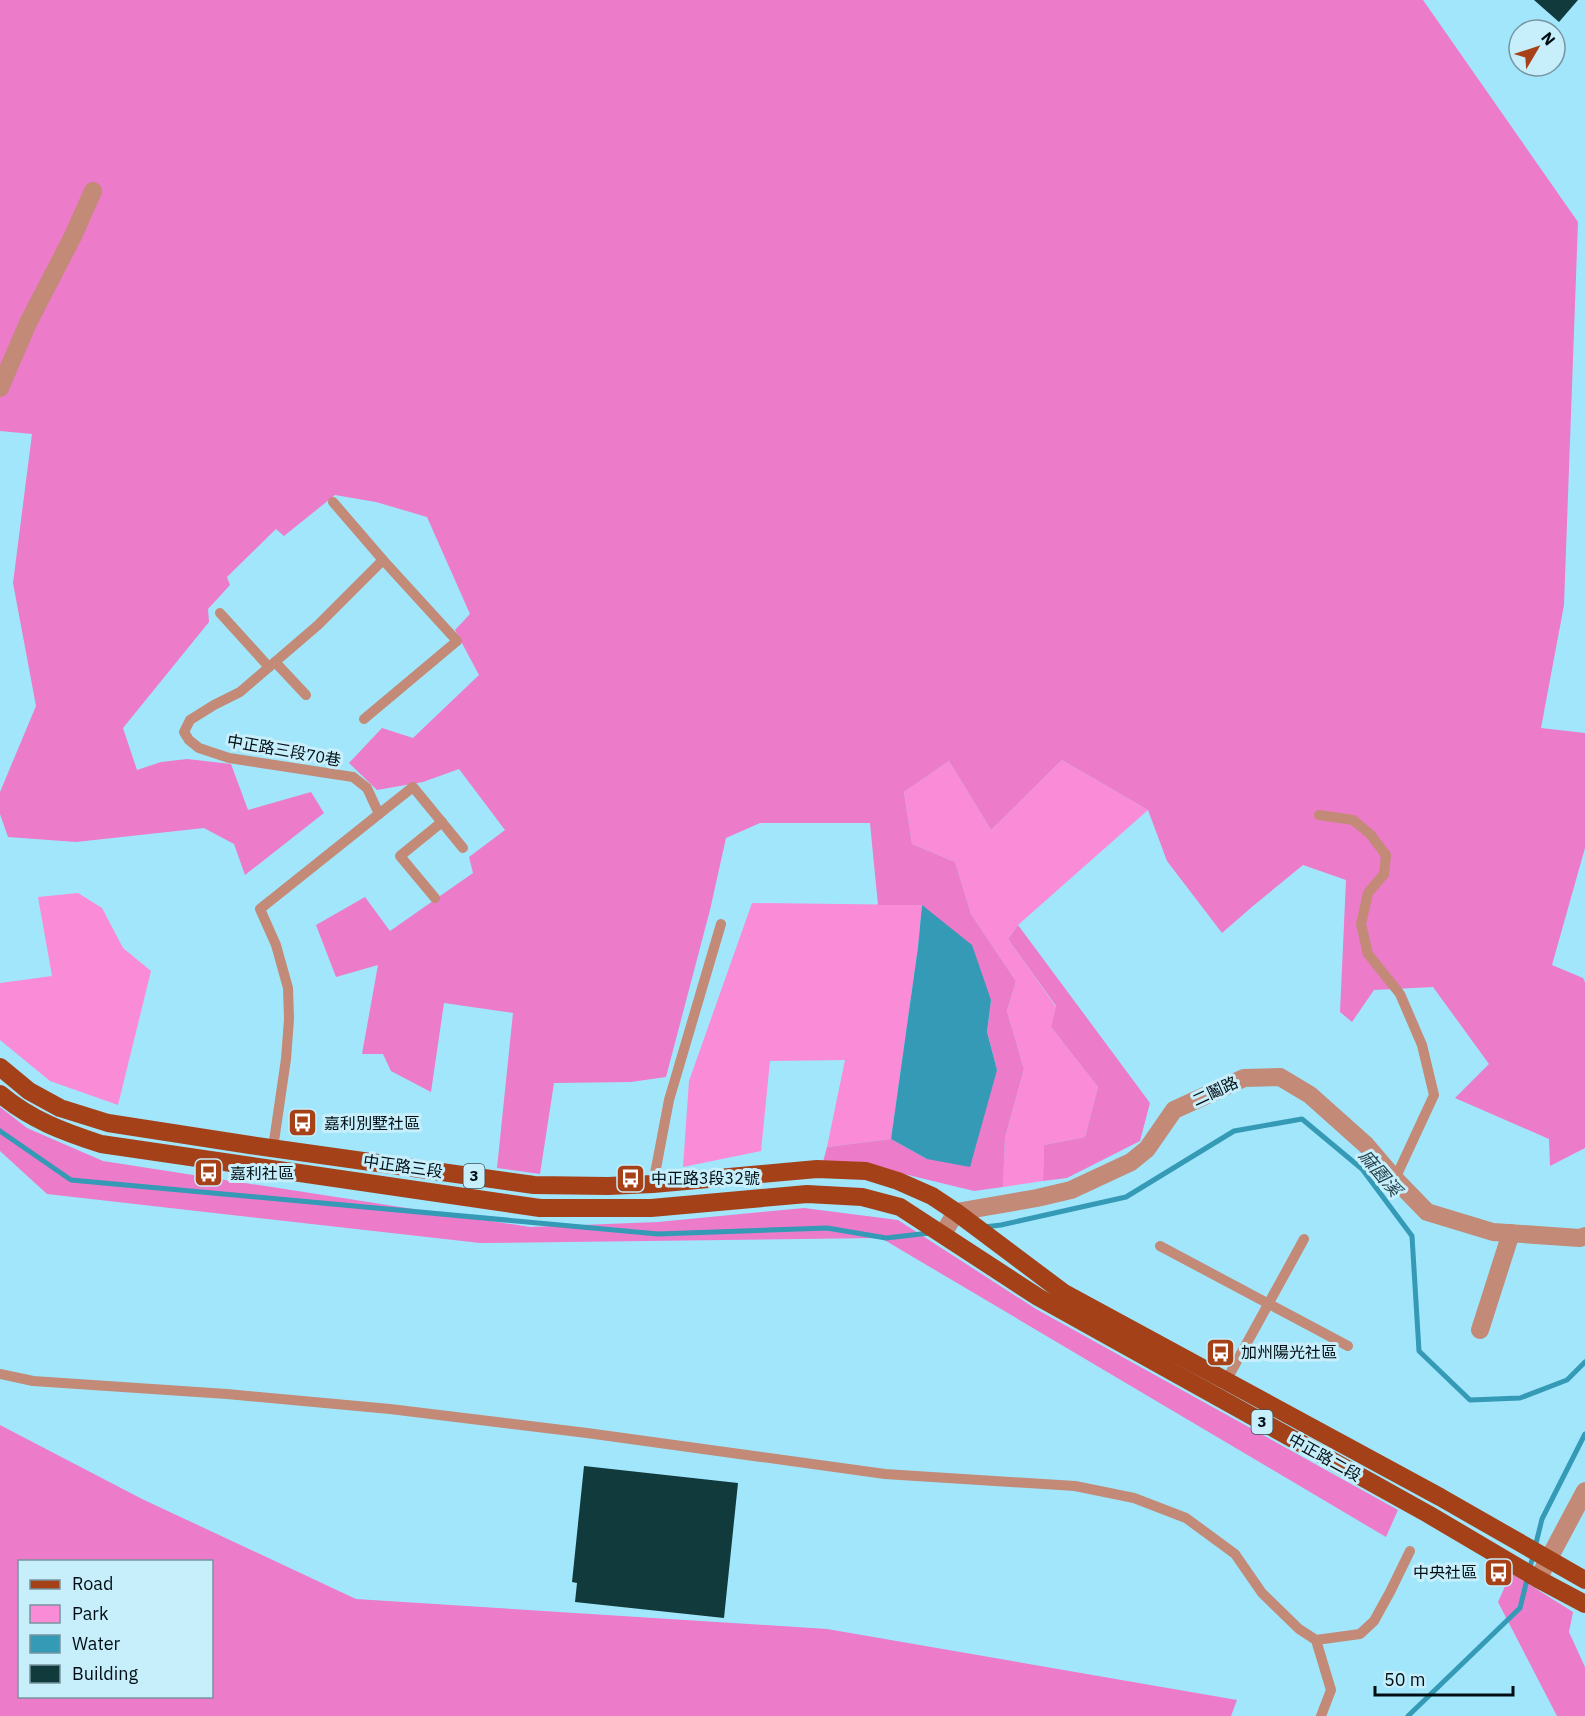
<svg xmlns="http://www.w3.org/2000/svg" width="1585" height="1716" font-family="'IBM Plex Sans','Noto Sans TC',sans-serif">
	<rect width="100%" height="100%" fill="#a2e6fc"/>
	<!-- green -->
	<g fill="#fa8bd7">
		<polygon points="1062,760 1148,810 1018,925 1008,939 1056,1007 1051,1027 1098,1087 1085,1137 1044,1145 1043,1181 1003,1187 1005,1138 1024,1069 1007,1011 1016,981 971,914 955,862 912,844 904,792 949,761 991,830"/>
		<polygon points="78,893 102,908 123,948 151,971 118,1105 50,1081 0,1040 0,983 52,976 38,897"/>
		<polygon points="752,903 922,905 918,947 891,1139 827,1147 845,1060 770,1061 761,1151 683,1167 689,1081"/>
	</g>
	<!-- forest -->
	<g fill="#ec7bca" fill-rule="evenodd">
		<polygon points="0,0 1423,0 1578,222 1564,605 1541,728 1585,733 1585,848 1552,965 1583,978 1585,982 1585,1148 1550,1166 1549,1139 1455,1098 1489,1064 1433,987 1374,990 1352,1022 1340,1012 1346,880 1303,865 1253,906 1222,933 1167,861 1148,810 1062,760 991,830 949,761 904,792 912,844 955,862 971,914 1016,981 1007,1011 1024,1069 1005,1138 1003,1187 974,1191 867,1165 823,1162 827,1147 891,1139 927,1159 997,1070 987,1032 991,1000 922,905 878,905 870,823 760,823 726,838 710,910 666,1077 631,1082 554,1083 540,1174 497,1168 513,1013 444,1003 431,1092 391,1071 383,1054 362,1054 378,965 336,977 316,925 365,897 390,931 473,873 469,857 505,830 459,769 423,782 377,790 349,763 382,728 413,738 479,675 455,630 470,614 427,517 376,502 335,495 284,536 276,529 227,577 230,585 208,609 209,622 123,728 137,770 161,762 187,759 231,764 248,810 311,792 324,813 245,875 234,844 204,828 76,842 8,837 0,814 0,792 36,706 13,583 32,434 0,431"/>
		<polygon points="1018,925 1150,1103 1140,1141 1067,1178 1043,1181 1044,1145 1085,1137 1098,1087 1051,1027 1056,1006 1008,939"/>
		<polygon points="0,1107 27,1128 103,1161 530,1227 658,1222 804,1208 898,1220 1036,1309 1398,1510 1386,1537 881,1238 480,1243 47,1194 0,1151"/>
		<path d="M0,1425L142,1499L356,1599L827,1629L1237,1700L1231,1716H0ZM20,1562H212V1696H20Z"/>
		<polygon points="1511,1573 1573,1612 1569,1632 1585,1667 1585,1716 1557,1716 1498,1602"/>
	</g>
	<!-- water -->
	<polygon fill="#349ab5" points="922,905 972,945 991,1000 987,1032 997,1070 970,1167 927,1159 891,1139 918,947"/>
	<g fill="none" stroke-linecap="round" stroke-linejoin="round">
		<!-- stream -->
		<g stroke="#349ab5" stroke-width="5">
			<polyline points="0,1131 71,1180 658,1234 827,1228 886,1238 930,1233"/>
			<polyline points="984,1227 1001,1225 1126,1197 1234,1131 1302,1119 1362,1169 1412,1236 1419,1351 1470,1400 1520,1398 1567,1380 1585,1362"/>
			<polyline points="1408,1716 1520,1608 1542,1519 1585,1434"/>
		</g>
	</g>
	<!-- building -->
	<g fill="#113a3c">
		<polygon points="1534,0 1578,0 1559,22"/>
		<polygon points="584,1466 738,1483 724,1618 575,1602 577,1583 572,1582"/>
	</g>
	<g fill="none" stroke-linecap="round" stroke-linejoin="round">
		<!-- service -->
		<g stroke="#c28a77" stroke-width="10">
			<polyline points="333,502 383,560 457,641 364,719"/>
			<polyline points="220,613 269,667"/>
			<polyline points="275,662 306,695"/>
			<polyline points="379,814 413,787 463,848"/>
			<polyline points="1319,815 1353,820 1370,834 1386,855 1384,874 1368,893 1361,924 1368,954 1400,994 1422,1045 1434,1095 1395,1179"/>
			<polyline points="435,898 400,856 442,822"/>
			<polyline points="273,1148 286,1059 289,1019 288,988 276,945 260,909 379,814 367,788 353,777 229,758 199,748 189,740 184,732 190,720 214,705 240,692 318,625 383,560"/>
			<polyline points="653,1184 669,1100 721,924"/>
			<polyline points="1160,1246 1348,1346"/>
			<polyline points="0,1374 33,1381 227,1394 390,1409 587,1433 885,1474 1075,1486 1134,1498 1186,1518 1235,1554 1262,1593 1299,1629 1316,1640 1360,1634 1374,1621 1390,1592 1410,1551"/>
			<polyline points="1226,1381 1304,1239"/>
			<polyline points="1316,1640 1331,1690 1321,1716"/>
		</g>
		<!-- minor -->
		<g stroke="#c28a77" stroke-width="18">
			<polyline points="0,388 28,323 73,236 93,191"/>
			<polyline points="1480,1330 1511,1233"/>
			<polyline points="1538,1579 1585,1491"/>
		</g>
		<!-- tertiary -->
		<polyline stroke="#c28a77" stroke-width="18" points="943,1234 956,1212 1037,1198 1071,1190 1131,1162 1147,1149 1174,1110 1244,1078 1280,1077 1310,1095 1366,1145 1395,1179 1427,1212 1493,1232 1580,1238 1585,1236"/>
		<!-- primary -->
		<g stroke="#a44119" stroke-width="18">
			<polyline points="0,1067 29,1091 60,1108 108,1123 250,1145 534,1185 608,1186 653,1184 817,1169 866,1171 898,1181 932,1196 956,1212 1064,1293 1440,1497 1585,1580"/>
			<path d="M0,1094C31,1120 64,1132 101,1144L540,1208H651L807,1194L862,1197L900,1207L1038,1297L1428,1514L1538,1579L1585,1604"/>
		</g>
	</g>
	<!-- icons -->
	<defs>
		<symbol id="bus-square" viewBox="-11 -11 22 22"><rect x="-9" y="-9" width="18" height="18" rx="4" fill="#a74118" stroke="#c7eefb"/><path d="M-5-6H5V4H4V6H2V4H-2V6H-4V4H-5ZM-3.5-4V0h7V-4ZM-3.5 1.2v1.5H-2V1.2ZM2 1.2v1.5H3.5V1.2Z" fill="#fff"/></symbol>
	</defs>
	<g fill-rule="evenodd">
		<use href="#bus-square" x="286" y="1106" width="33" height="33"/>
		<use href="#bus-square" x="192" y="1156" width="33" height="33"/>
		<use href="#bus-square" x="614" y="1162" width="33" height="33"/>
		<use href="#bus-square" x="1204" y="1336" width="33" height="33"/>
		<use href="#bus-square" x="1482" y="1556" width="33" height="33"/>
	</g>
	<g text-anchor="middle" stroke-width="6" stroke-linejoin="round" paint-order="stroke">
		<!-- shield labels -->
		<g fill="#c7eefb" stroke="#3c5159" stroke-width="1.5">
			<rect x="463.5" y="1164" width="21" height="24" rx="4.5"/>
			<rect x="1251.5" y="1410" width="21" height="24" rx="4.5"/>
		</g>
		<g font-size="15" font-weight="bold" fill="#000e14">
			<text x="474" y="1181">3</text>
			<text x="1262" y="1427">3</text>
		</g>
		<!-- street labels -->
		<g font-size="16" fill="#000e14" stroke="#c7eefb">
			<text transform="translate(284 750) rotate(10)" y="6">中正路三段70巷</text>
			<text transform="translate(1215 1091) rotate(-25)" y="6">二鬮路</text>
			<text transform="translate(403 1166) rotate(8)" y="6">中正路三段</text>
			<text transform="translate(1325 1457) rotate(29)" y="6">中正路二段</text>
		</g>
		<!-- poi labels -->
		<g font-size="16" fill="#000e14" stroke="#c7eefb" text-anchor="start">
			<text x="324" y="1129">嘉利別墅社區</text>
			<text x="230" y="1179">嘉利社區</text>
			<text x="651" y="1184">中正路3段32號</text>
			<text x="1241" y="1358">加州陽光社區</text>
			<text x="1477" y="1578" text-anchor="end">中央社區</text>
		</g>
		<!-- water labels -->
		<g font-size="18" font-style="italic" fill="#224049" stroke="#c7eefb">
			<text transform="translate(1380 1173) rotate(50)" y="6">麻園溪</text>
		</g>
	</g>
	<!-- legend -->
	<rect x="18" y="1560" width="195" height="138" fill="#c7eefb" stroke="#77949f" stroke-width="1.5"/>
	<rect x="30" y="1580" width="30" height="9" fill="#a44119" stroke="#77949f" stroke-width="1.5"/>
	<text x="72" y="1590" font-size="18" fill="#000e14">Road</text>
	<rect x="30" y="1605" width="30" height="18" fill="#fa8bd7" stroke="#77949f" stroke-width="1.5"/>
	<text x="72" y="1620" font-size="18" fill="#000e14">Park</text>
	<rect x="30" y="1635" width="30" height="18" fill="#349ab5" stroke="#77949f" stroke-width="1.5"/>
	<text x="72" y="1650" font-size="18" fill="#000e14">Water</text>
	<rect x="30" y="1665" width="30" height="18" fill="#113a3c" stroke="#77949f" stroke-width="1.5"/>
	<text x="72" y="1680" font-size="18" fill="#000e14">Building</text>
	<!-- north arrow -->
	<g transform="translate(1537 48) rotate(51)"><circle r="28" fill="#c7eefb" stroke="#77949f" stroke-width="1.5"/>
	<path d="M0-4.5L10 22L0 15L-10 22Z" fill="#a74118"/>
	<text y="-9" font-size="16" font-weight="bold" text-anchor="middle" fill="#000e14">N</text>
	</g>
	<!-- scale -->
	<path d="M1375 1686v9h138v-9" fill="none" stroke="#000e14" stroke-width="3"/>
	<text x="1384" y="1686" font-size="18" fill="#000e14" stroke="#c7eefb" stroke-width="4.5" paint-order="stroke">50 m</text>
</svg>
